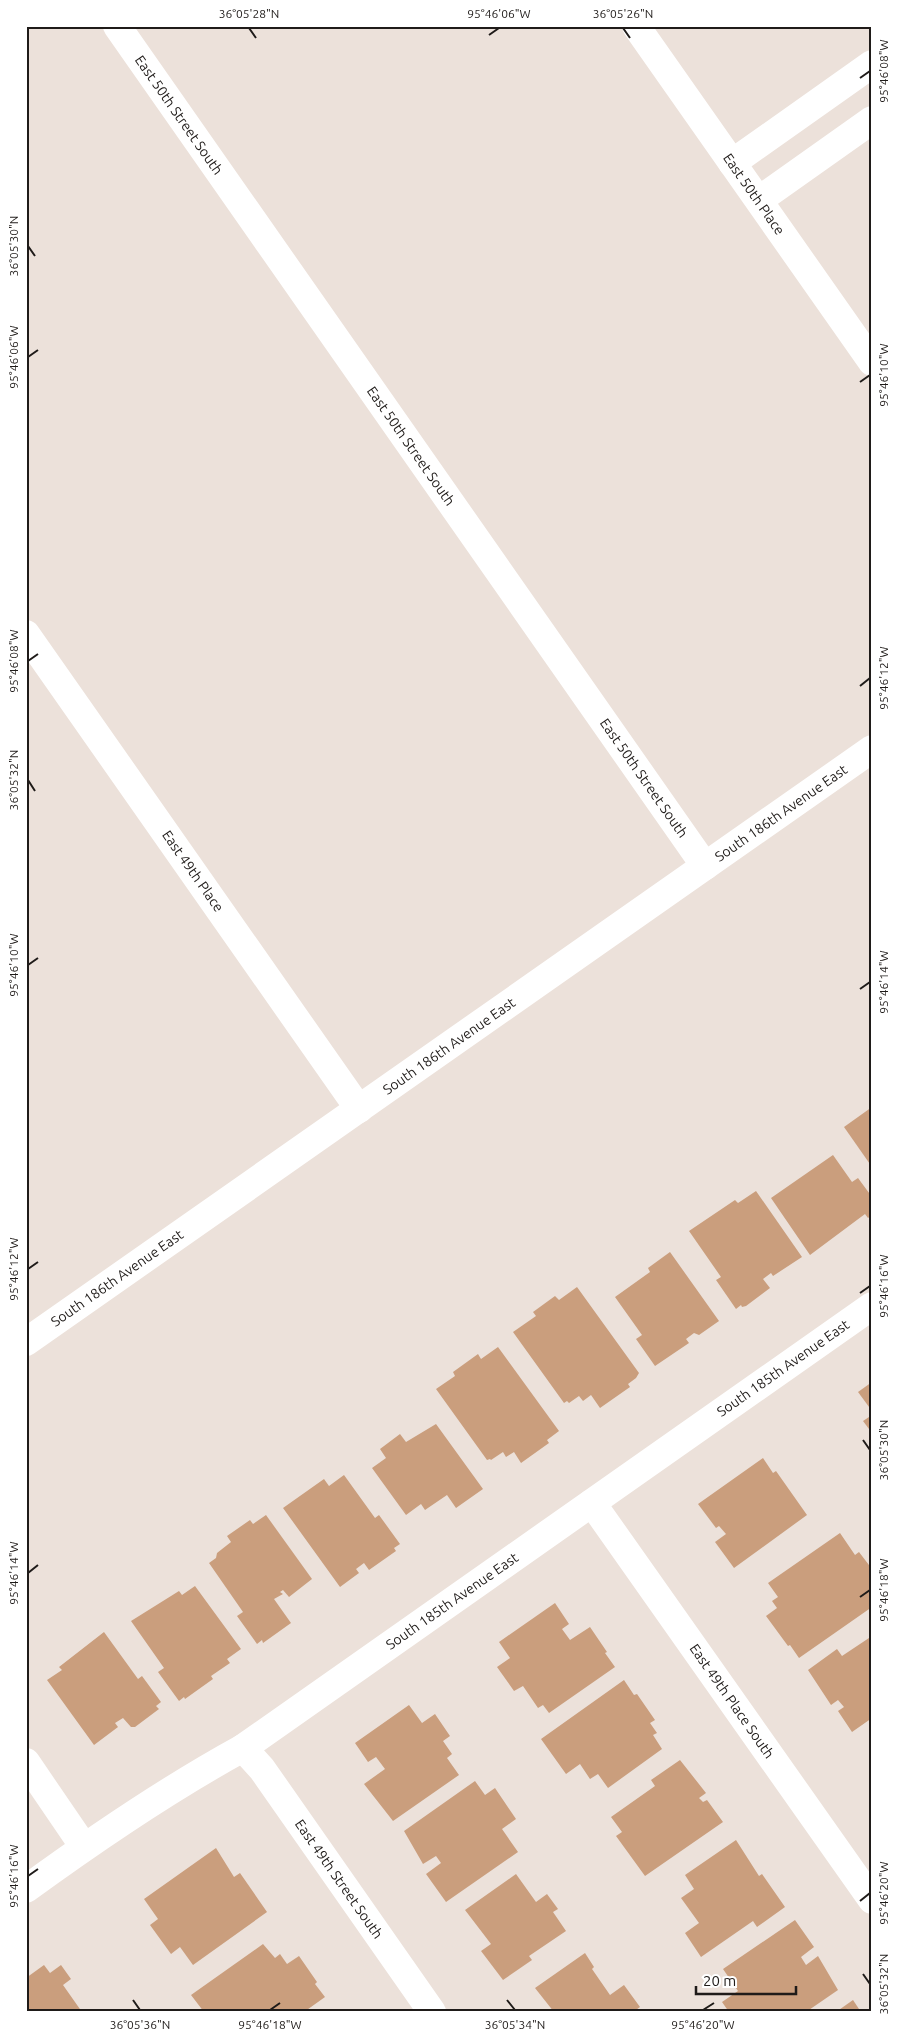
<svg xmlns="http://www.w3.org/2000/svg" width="898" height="2038" font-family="Ubuntu,sans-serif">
	<rect width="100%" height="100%" fill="#ece1da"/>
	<!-- building -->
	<g fill="#ca9e7d">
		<polygon points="872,1107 872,1167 844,1127"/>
		<polygon points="833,1155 852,1182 858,1178 872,1197 872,1215 868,1218 865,1214 810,1255 771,1198"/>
		<polygon points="756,1191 802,1257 773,1276 771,1273 763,1279 770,1288 746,1306 742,1307 741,1305 736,1309 716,1280 721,1277 689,1231 735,1200 738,1203"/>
		<polygon points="670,1252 719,1321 699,1335 694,1333 686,1339 689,1343 655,1366 636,1339 642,1335 615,1297 650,1272 648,1268"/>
		<polygon points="577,1287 639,1373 636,1378 628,1384 630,1387 600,1408 591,1395 583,1401 579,1396 569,1403 567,1401 564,1403 513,1332 536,1316 533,1312 555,1296 559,1300"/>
		<polygon points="498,1347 559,1431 547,1440 549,1443 521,1463 514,1452 506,1457 503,1452 491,1460 490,1459 487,1460 436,1389 455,1376 453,1372 478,1354 481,1359"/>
		<polygon points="872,1382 872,1411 858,1392"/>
		<polygon points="872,1415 872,1433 863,1421"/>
		<polygon points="436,1424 483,1489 456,1508 447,1495 425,1510 421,1504 406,1515 372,1468 386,1458 380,1449 400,1434 406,1442"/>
		<polygon points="763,1458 773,1473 776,1471 807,1515 734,1568 715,1542 726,1534 719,1526 716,1528 698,1504"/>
		<polygon points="344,1475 375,1518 379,1515 400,1544 394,1548 396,1551 369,1570 364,1563 356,1569 359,1573 340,1587 283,1508 324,1479 329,1486"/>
		<polygon points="266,1515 312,1579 289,1597 283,1590 280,1592 283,1594 274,1599 291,1623 263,1643 262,1640 257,1644 237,1616 243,1612 209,1563 216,1558 217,1553 231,1542 227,1536 250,1520 253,1524"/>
		<polygon points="840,1533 855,1555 859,1552 872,1569 872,1607 799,1658 790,1645 788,1646 766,1616 777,1608 772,1601 778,1597 768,1583"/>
		<polygon points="195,1586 241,1649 227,1659 230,1663 211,1676 213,1679 185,1699 184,1697 179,1701 158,1672 164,1668 131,1621 179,1591 182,1595"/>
		<polygon points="555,1603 569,1624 562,1629 570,1640 590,1627 607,1652 605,1653 615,1667 549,1713 543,1705 538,1708 523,1686 514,1691 497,1667 510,1658 499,1642"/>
		<polygon points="104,1632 138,1679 142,1676 161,1702 156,1706 159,1709 135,1727 131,1727 123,1718 115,1723 118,1727 94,1745 47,1680 62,1670 59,1667"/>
		<polygon points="872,1636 872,1718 852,1732 838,1711 844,1707 838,1700 831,1705 808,1670 837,1649 842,1656"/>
		<polygon points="624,1680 634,1695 637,1694 655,1720 650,1723 657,1733 653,1735 662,1749 608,1788 598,1774 590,1779 580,1764 566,1774 541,1739"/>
		<polygon points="409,1705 422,1723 435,1714 450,1736 443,1741 452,1754 447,1758 459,1775 393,1821 364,1784 385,1769 376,1757 368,1762 355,1743"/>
		<polygon points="680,1760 706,1793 699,1798 703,1802 707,1800 723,1822 645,1876 616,1836 622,1832 611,1817 655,1786 651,1780"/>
		<polygon points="475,1781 485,1795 495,1788 516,1819 502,1829 518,1852 446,1902 426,1874 441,1863 436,1856 423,1864 404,1831"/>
		<polygon points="736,1840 759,1876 762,1874 785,1907 757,1927 753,1921 701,1957 685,1933 699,1923 681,1898 694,1889 685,1875"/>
		<polygon points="216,1848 234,1877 240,1873 267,1912 193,1965 180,1947 171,1954 150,1925 158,1919 144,1899"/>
		<polygon points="516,1874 536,1902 547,1894 558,1909 553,1912 566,1931 529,1956 532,1960 503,1980 481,1951 491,1944 465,1910"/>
		<polygon points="795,1920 814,1947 801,1957 806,1965 818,1956 838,1990 806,2012 729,2012 722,2002 738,1991 723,1969"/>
		<polygon points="263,1944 275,1958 280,1954 287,1964 299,1956 317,1982 315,1984 325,1997 304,2012 204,2012 191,1995"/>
		<polygon points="585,1953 594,1967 592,1969 610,1995 624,1985 640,2007 633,2012 554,2012 535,1988"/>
		<polygon points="44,1965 50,1973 61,1965 71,1979 63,1985 82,2012 26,2012 26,1978"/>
		<polygon points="853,2000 861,2012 836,2012"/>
	</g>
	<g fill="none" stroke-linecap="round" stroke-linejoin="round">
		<!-- street -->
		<g stroke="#fff" stroke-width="28">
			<polyline points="117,26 705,866"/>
			<polyline points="636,26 872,362"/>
			<polyline points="732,163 872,64"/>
			<polyline points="759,200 872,120"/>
			<polyline points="26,634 359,1109"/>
			<polyline points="26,1342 872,749"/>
			<polyline points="592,1503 872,1900"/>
			<polyline points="243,1748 262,1769 432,2012"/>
			<polyline points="26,1762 84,1847"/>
			<path d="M26,1889C96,1838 168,1789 243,1748L872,1306"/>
		</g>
	</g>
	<!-- ticks -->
	<path fill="none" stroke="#1f1b19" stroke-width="2" d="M249,28L256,38M623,28L630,38M489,35L499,28M860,78L870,71M28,246L35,256M28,357L38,350M860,382L870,375M28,661L38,654M860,686L870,678M28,780L35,791M28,965L38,958M860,989L870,982M28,1269L38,1262M860,1293L870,1286M863,1440L870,1450M28,1573L38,1565M860,1597L870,1590M28,1876L38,1869M860,1901L870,1893M863,1974L870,1984M133,2000L140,2010M507,2000L515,2010M270,2010L280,2003M703,2010L714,2003"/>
	<g text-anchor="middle" stroke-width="4.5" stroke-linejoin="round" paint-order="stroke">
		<!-- street labels -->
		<g font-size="14" fill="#1f1b19" stroke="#fff">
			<text transform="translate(179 115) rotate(55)" y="5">East 50th Street South</text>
			<text transform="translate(754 194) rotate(55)" y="5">East 50th Place</text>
			<text transform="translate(411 446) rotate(55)" y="5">East 50th Street South</text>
			<text transform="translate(644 778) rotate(55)" y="5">East 50th Street South</text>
			<text transform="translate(781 813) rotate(-35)" y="5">South 186th Avenue East</text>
			<text transform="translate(193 871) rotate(55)" y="5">East 49th Place</text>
			<text transform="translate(449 1046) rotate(-35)" y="5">South 186th Avenue East</text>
			<text transform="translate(117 1278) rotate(-35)" y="5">South 186th Avenue East</text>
			<text transform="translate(783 1368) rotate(-35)" y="5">South 185th Avenue East</text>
			<text transform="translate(452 1601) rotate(-35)" y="5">South 185th Avenue East</text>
			<text transform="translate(732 1701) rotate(55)" y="5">East 49th Place South</text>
			<text transform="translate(339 1879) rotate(55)" y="5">East 49th Street South</text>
		</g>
	</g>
	<!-- border -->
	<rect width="898" height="2038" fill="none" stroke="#ffffff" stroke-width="55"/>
	<!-- scale -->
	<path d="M696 1986v8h100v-8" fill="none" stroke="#1f1b19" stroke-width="2.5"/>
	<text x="703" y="1986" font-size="15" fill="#1f1b19" stroke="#ffffff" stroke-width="4" paint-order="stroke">20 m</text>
	<rect x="28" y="28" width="842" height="1982" fill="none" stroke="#1f1b19" stroke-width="2"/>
	<g font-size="12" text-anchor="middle" fill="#1f1b19">
		<text x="249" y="18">36°05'28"N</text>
		<text x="499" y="18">95°46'06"W</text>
		<text x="623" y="18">36°05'26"N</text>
		<text transform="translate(884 71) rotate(-90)" y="4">95°46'08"W</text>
		<text transform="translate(14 246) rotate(-90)" y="4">36°05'30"N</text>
		<text transform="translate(14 357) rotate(-90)" y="4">95°46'06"W</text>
		<text transform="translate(884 375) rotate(-90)" y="4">95°46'10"W</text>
		<text transform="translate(14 661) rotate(-90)" y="4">95°46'08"W</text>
		<text transform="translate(884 678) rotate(-90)" y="4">95°46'12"W</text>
		<text transform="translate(14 780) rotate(-90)" y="4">36°05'32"N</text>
		<text transform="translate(14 965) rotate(-90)" y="4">95°46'10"W</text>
		<text transform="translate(884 982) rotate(-90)" y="4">95°46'14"W</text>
		<text transform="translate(14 1269) rotate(-90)" y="4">95°46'12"W</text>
		<text transform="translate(884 1286) rotate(-90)" y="4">95°46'16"W</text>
		<text transform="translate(884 1450) rotate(-90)" y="4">36°05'30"N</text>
		<text transform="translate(14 1573) rotate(-90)" y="4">95°46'14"W</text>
		<text transform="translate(884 1590) rotate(-90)" y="4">95°46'18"W</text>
		<text transform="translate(14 1876) rotate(-90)" y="4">95°46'16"W</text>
		<text transform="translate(884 1893) rotate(-90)" y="4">95°46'20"W</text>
		<text transform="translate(884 1984) rotate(-90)" y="4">36°05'32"N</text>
		<text x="140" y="2029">36°05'36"N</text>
		<text x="270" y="2029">95°46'18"W</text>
		<text x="515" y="2029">36°05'34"N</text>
		<text x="703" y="2029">95°46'20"W</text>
	</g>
</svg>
